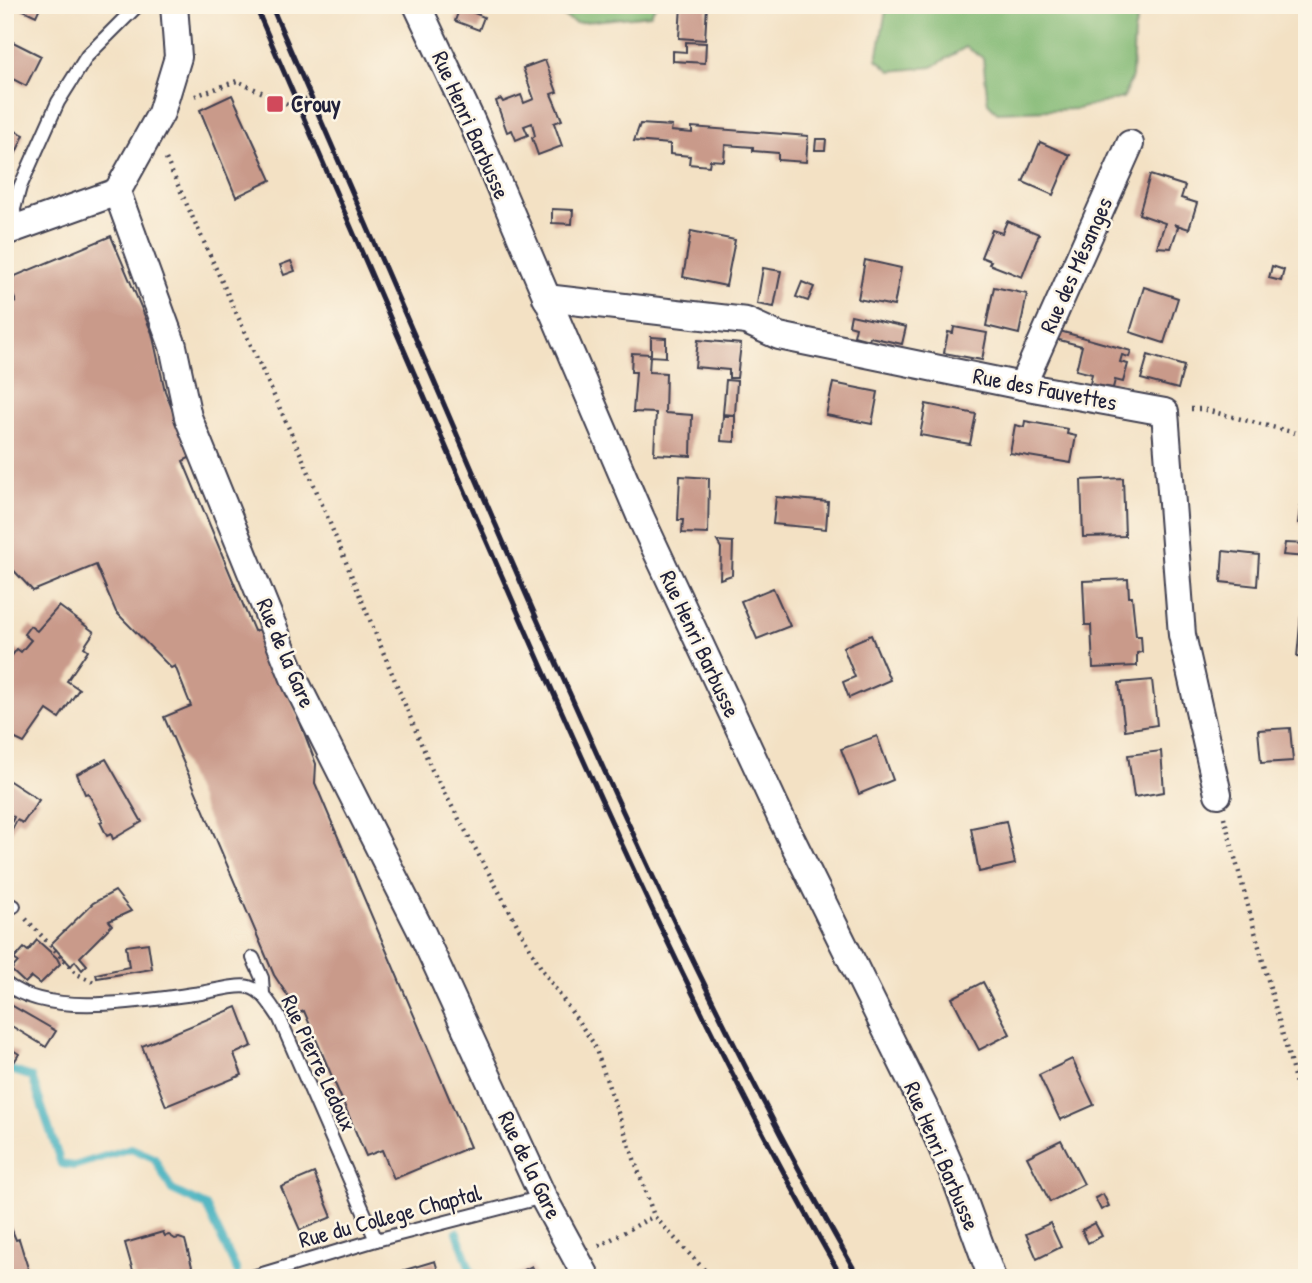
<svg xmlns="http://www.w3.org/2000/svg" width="1312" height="1283" font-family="'Patrick Hand',sans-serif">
	<rect width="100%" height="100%" fill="#fcf5e5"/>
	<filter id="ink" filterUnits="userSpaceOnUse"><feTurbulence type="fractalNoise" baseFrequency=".0143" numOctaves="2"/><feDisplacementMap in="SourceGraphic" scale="14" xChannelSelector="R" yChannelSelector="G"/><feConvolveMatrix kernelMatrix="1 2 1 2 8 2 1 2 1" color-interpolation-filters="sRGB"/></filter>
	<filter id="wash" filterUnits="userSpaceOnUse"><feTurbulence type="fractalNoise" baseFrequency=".00686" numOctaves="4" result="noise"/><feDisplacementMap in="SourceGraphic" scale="28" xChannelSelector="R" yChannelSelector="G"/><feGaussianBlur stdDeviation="1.57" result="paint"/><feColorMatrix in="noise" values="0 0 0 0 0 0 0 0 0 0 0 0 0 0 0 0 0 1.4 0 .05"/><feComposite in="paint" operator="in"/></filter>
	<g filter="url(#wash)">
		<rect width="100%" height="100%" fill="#f3e1c4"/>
		<!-- forest -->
		<g fill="#84ba76" stroke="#536e58" stroke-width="2">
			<polygon points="544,5 656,5 650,15 575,23"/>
			<polygon points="887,5 1141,5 1134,32 1132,77 1123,98 1077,109 997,112 988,103 983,58 966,47 932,67 891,71 877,59"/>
		</g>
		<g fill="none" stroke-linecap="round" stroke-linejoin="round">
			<!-- stream -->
			<g stroke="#42b0bf" stroke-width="8">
				<polyline points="5,1068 32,1077 61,1164 74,1166 131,1148 154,1158 172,1190 206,1206 237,1271"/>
				<polyline points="457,1232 473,1278"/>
			</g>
		</g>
		<g id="blocks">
			<!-- building -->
			<g fill="#c99a8a">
				<polygon points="13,5 41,5 36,16"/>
				<polygon points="681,5 707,5 705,40 679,38"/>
				<polygon points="460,7 484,17 479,30 455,21"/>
				<polygon points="13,42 41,56 26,86 5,75 5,56"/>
				<polygon points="686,42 706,43 705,63 673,61 673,51 686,52"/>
				<polygon points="545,60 557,92 551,94 562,120 554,123 562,146 538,155 532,138 535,136 532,123 524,126 528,135 516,140 512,130 507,132 496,101 501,99 503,102 521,95 524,103 534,99 523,68"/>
				<polygon points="232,95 271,180 236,197 200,110"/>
				<polygon points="640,124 672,126 671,131 692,133 692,127 808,136 806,162 778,160 778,153 753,151 753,147 725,145 724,161 710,160 709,166 689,164 690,156 670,154 670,144 634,141"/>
				<polygon points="5,126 24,135 5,177"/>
				<polygon points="816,139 826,139 825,150 815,150"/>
				<polygon points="1040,142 1070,155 1053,195 1023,182"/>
				<polygon points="1150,175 1185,186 1181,198 1197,203 1189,229 1174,224 1178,227 1171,248 1157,247 1165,223 1139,214"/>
				<polygon points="552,209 573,210 572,224 552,223"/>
				<polygon points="1007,221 1039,234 1022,277 989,264 991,261 981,257 992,230 1002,233"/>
				<polygon points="691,231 735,240 726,286 683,277"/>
				<polygon points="111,236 152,333 165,391 191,457 183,461 254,631 264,628 316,764 315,783 470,1147 394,1179 382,1150 366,1156 304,1011 299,1013 274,975 164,717 191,706 175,666 171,668 116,612 96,565 33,591 5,561 5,307 16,302 8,283 15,276"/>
				<polygon points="865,260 901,268 894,306 858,299"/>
				<polygon points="291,261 295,271 284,275 280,265"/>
				<polygon points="1272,266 1284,270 1281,281 1269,278"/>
				<polygon points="763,268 781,271 774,307 757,304"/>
				<polygon points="802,282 814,287 808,301 796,297"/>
				<polygon points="994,287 1027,294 1019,334 986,326"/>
				<polygon points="1144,287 1178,298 1164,343 1130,332"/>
				<polygon points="851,315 906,327 902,344 870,337 869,340 854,336 856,327 849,325"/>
				<polygon points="954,327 987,333 982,360 944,353 948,332 953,333"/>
				<polygon points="1056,330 1131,351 1129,357 1122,355 1120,362 1128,364 1123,382 1115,380 1113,388 1090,384 1092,374 1076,370 1082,346 1052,338"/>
				<polygon points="651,337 666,338 666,357 650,356 649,372 666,373 665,413 692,415 691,456 654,454 656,413 633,412 636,372 631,372 632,353 651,354"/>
				<polygon points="698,340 741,344 737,378 729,378 729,370 695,367"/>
				<polygon points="1148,355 1184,366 1178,389 1141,379"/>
				<polygon points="726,380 737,381 735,415 723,414"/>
				<polygon points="833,383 878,392 872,424 826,415"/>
				<polygon points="926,404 976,414 970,444 920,435"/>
				<polygon points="723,416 735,416 735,442 721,441"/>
				<polygon points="1025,421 1068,429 1067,434 1076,436 1071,463 1010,453 1015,425 1024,427"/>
				<polygon points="680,476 709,478 708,534 682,533 683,520 678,520"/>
				<polygon points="1123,478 1125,536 1083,537 1081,480"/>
				<polygon points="776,497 828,502 826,529 773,524"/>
				<polygon points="1301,503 1307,504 1307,525 1298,523"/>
				<polygon points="717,541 733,542 732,575 720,579 721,548"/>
				<polygon points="1285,543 1307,544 1306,557 1283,555"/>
				<polygon points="1223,551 1259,555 1257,586 1221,582"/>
				<polygon points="1128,579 1129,597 1132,597 1136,636 1141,636 1142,652 1137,653 1137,666 1093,668 1091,625 1085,625 1083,581"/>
				<polygon points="773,588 790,626 757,639 741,601"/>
				<polygon points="59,606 94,632 84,647 88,650 67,681 79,689 59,718 47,710 24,743 5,734 5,665 17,649 21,652 31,640 24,634 30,626 37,631"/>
				<polygon points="1301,615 1307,615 1307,658 1297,657"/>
				<polygon points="871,635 890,680 849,698 843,682 855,677 843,647"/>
				<polygon points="1152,680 1157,725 1125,730 1119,683"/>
				<polygon points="1290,728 1293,761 1261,763 1258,730"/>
				<polygon points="877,736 893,780 859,794 841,749"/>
				<polygon points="1161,751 1164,792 1134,797 1128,755"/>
				<polygon points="106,759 142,822 113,839 111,834 107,836 100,822 103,821 88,793 85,794 77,774"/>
				<polygon points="5,778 39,800 23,823 17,820 5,844 5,835 14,817 5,811"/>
				<polygon points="1006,821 1015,864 979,872 971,828"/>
				<polygon points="115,891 131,911 109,921 112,925 80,957 87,965 82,970 75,961 71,966 51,944 93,903"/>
				<polygon points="37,940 57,958 60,964 40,984 31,977 25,983 11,970 18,962 14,959 24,948 28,951"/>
				<polygon points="148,943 152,969 97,978 96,974 129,967 126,946"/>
				<polygon points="983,982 1010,1034 979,1050 952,998"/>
				<polygon points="5,992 9,996 6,1002 56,1031 46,1047 5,1022"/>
				<polygon points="237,1007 252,1046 234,1054 242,1075 166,1106 142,1046"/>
				<polygon points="8,1047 19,1054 14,1062 5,1056"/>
				<polygon points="1072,1059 1094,1105 1060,1120 1039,1075"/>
				<polygon points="1061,1140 1084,1184 1050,1202 1027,1157"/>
				<polygon points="314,1173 332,1217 300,1230 281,1187"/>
				<polygon points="1103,1194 1109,1206 1101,1210 1095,1198"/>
				<polygon points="5,1213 16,1240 19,1239 31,1278 5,1278"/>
				<polygon points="1050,1223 1061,1247 1037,1259 1026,1234"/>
				<polygon points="1095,1223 1102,1236 1088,1243 1082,1230"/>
				<polygon points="163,1232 165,1236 169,1235 175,1239 179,1238 185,1240 195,1278 135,1278 125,1243"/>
				<polygon points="435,1261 440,1278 397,1278 395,1273"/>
				<polygon points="532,1266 537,1278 508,1278"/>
			</g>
		</g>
	</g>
	<g filter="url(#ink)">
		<use href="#blocks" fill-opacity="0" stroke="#413f50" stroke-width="2"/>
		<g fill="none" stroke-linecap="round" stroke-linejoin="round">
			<defs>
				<g id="service">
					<polyline points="15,229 14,209 20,187 58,102 87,56 138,5"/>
					<polyline points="5,910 14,906"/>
					<polyline points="253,958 262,978 263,994"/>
					<path d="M5,983C49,1019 147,1000 201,993C213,991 239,984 249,987C264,991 271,1006 279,1017L376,1240"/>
					<polyline points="249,1278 376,1240 543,1197"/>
				</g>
				<g id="minor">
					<polyline points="174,5 178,57 161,113 117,192 173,346 188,417 296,683 422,933 543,1197 587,1278"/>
					<polyline points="417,5 472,122 641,518 782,820 925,1109 957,1182 992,1278"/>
					<polyline points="5,232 117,192"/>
					<polyline points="546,298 746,321 779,336 1022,386 1165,412 1182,635 1218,794"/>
					<polyline points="1022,386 1130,144"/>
				</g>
			</defs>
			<!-- service casing -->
			<use href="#service" stroke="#413f50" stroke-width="16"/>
			<!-- minor casing -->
			<use href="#minor" stroke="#413f50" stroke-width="30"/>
			<!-- path -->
			<g stroke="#413f50" stroke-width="4.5" stroke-dasharray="2 5" stroke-linecap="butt">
				<polyline points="195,96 237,81 292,106 317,95"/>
				<polyline points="166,159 307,468 432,770 541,968 594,1044 654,1216 712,1278"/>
				<polyline points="1191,409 1202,409 1307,436"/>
				<polyline points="1224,817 1298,1091 1307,1104"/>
				<polyline points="26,919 77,974 96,983"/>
				<polyline points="599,1246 654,1216"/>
			</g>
			<!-- service -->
			<use href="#service" stroke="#fff" stroke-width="12"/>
			<!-- minor -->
			<use href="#minor" stroke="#fff" stroke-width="26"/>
			<!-- rail -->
			<g stroke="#22223b" stroke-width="5">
				<path d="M255,5C333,184 410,363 487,542C596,792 707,1041 842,1278"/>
				<path d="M271,5C346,178 421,350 495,523C606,779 720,1035 859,1278"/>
			</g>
		</g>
	</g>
	<!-- markers -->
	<rect fill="#d1495b" stroke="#fcf5e5" stroke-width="2.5" x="266" y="95" width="18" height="18" rx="3.5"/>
	<g text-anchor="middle" stroke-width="5" stroke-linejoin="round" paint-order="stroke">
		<!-- poi labels -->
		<g font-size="23" font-weight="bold" fill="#22223b" stroke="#fcf5e5" text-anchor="start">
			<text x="291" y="112">Crouy</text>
		</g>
		<!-- street labels -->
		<g font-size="23" fill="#22223b" stroke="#fcf5e5">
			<text transform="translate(471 125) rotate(66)" y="8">Rue Henri Barbusse</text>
			<text transform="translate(1076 265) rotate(-66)" y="8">Rue des Mésanges</text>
			<text transform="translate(1045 389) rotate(11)" y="8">Rue des Fauvettes</text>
			<text transform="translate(700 644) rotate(65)" y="8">Rue Henri Barbusse</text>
			<text transform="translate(286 653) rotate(67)" y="8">Rue de la Gare</text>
			<text transform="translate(319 1063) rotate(65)" y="8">Rue Pierre Ledoux</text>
			<text transform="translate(942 1156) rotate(67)" y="8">Rue Henri Barbusse</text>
			<text transform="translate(530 1165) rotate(64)" y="8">Rue de la Gare</text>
			<text transform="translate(390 1216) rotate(-15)" y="8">Rue du College Chaptal</text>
		</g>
	</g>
	<!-- margin -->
	<rect width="1312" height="1283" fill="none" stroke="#fcf5e5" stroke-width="28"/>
</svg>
